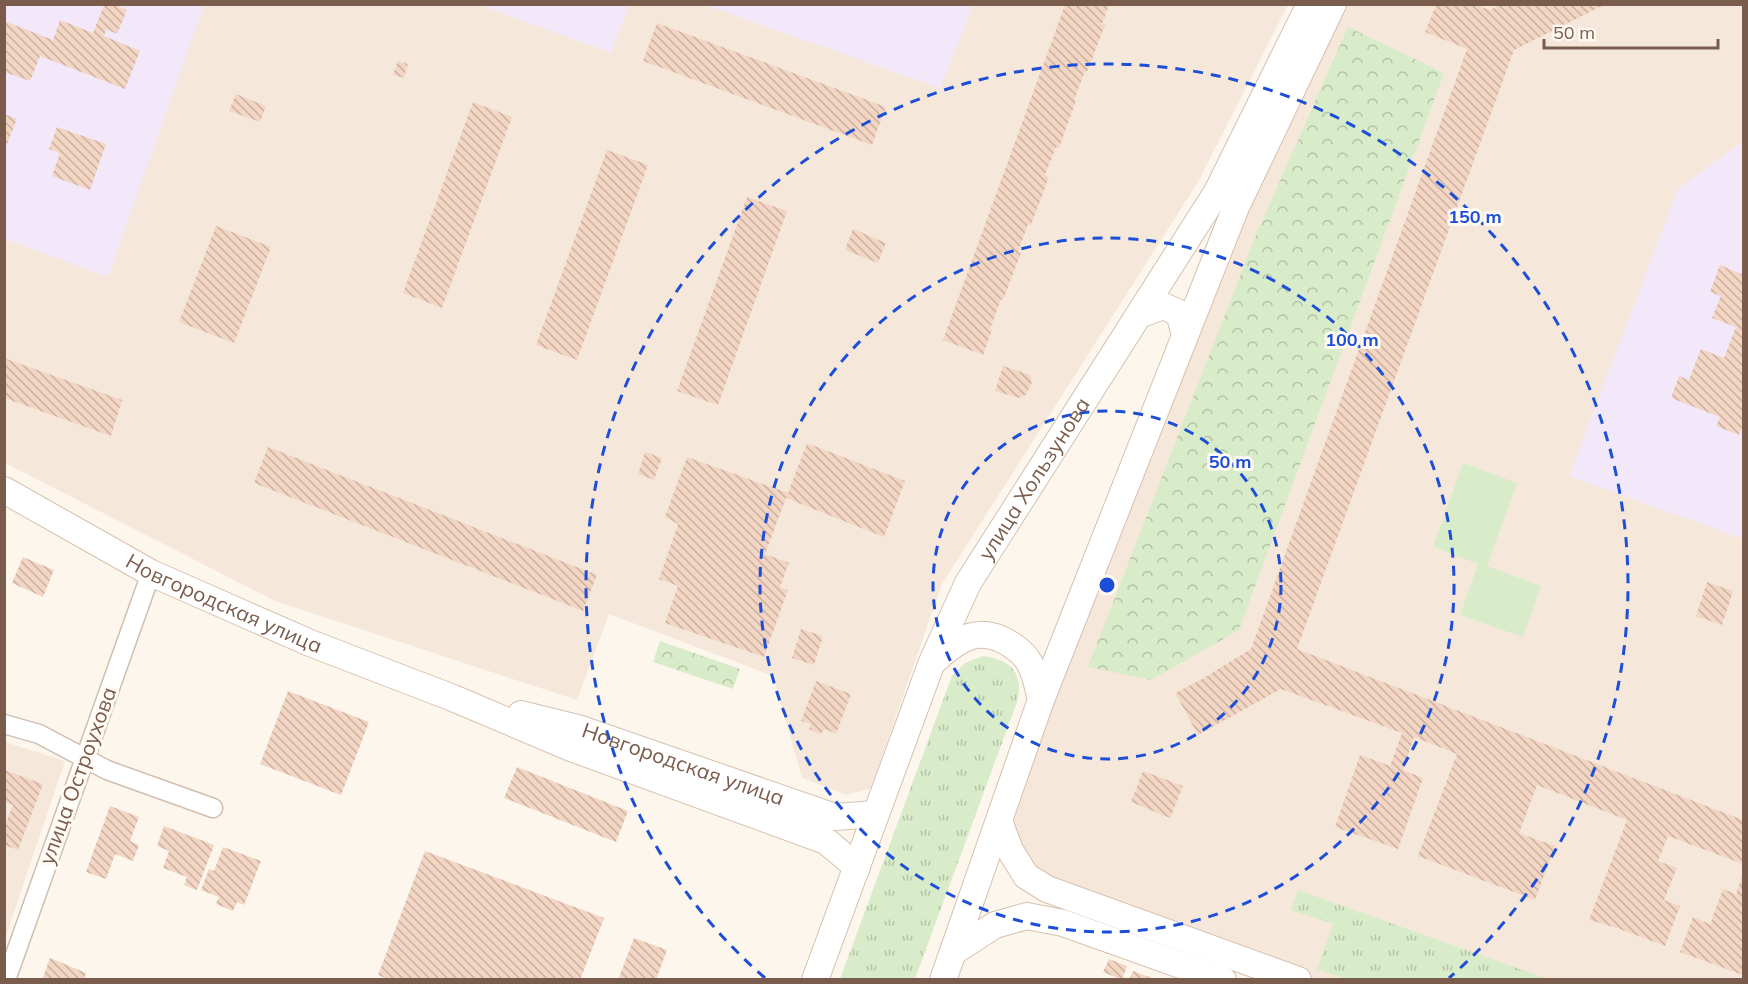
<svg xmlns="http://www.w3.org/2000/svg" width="1748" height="984" font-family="Mulish,sans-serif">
	<defs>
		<pattern id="grass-tufts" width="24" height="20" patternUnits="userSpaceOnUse" patternTransform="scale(1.5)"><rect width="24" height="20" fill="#d8ecc9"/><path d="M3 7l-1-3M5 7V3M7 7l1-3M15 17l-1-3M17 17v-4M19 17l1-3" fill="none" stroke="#b4c2a5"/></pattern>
		<pattern id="forest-crowns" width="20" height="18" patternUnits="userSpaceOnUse" patternTransform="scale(1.5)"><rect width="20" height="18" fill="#d8ecc9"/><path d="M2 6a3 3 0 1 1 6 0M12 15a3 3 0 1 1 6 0" fill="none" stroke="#b4c2a5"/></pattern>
		<pattern id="building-back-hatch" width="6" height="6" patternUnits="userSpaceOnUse" patternTransform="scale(1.5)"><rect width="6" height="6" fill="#f3d5c3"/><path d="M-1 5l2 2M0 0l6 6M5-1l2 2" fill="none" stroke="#cab0a1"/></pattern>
	</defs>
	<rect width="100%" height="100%" fill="#fdf6ec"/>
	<!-- residential -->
	<g fill="#f5e8da">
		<polygon points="4,5 1288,5 1198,182 942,584 871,788 847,795 802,778 773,676 609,614 577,700 275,601 5,463"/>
		<polygon points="1333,5 1743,5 1743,979 1298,979 1047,889 999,821 1041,700"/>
		<polygon points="5,742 65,761 5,939"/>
	</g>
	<!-- education -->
	<g fill="#f3e8fa">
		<polygon points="4,5 204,5 108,277 5,239"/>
		<polygon points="480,5 629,4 629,5 611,53"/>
		<polygon points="705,5 973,5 940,88"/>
		<polygon points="1743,141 1743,539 1569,476 1678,189"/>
	</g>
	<!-- grass -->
	<g fill="url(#grass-tufts)">
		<path d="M983,656C1011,660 1024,673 1017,702L915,979H840L952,676L965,663Z"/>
		<polygon points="1298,890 1548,979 1346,979 1317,969 1333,924 1291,910"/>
	</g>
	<!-- forest -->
	<g fill="url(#forest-crowns)">
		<polygon points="1348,27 1444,73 1239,630 1151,680 1088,667 1256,235"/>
		<polygon points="660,641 740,669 733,689 653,662"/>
	</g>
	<!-- pitch -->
	<polygon fill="#d8ecc9" points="1463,463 1517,483 1487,566 1541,586 1523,637 1460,615 1478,564 1433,547"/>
	<!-- building -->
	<g fill="url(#building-back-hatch)">
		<polygon points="1502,4 1606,4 1514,50 1297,649 1743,820 1743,864 1668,836 1658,861 1677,868 1664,900 1680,906 1665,946 1617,928 1589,920 1627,820 1537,785 1519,833 1555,846 1535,900 1418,856 1457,754 1414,737 1403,770 1423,778 1398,849 1335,827 1360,755 1390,766 1402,733 1281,689 1198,735 1175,693 1202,679 1251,649 1467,49 1425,32 1436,5 1475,5 1490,10"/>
		<polygon points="104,5 115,5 127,10 117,34 106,29 104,36 140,51 125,89 40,56 30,81 4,72 4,21 53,40 60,20 93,33"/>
		<polygon points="1065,5 1109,5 1102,24 1105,25 1087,72 1085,71 1074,100 1076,101 1059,148 1056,147 1045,175 1049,177 1031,225 1028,224 1018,252 1021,253 1003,300 1001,299 990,329 992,330 983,355 943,340"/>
		<polygon points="657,23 886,107 872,145 643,61"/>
		<polygon points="398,61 408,64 404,78 393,75"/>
		<polygon points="236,94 266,106 260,122 229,111"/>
		<polygon points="473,102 512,117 442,308 403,293"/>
		<polygon points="4,114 17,119 5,149 4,149"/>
		<polygon points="57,127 106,144 90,190 52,176 60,153 49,149"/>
		<polygon points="607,150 648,165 577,360 536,345"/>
		<polygon points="747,197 787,211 718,405 677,391"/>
		<polygon points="216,226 271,247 234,343 179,322"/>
		<polygon points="853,229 886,243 878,263 845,250"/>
		<polygon points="1720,265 1743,275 1743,424 1739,435 1716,426 1720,417 1671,398 1679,376 1689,380 1701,349 1724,358 1736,327 1712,318 1721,296 1710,292"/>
		<polygon points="4,358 122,400 111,436 4,398"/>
		<polygon points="1003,366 1030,375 1032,382 1026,395 1019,398 995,391"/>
		<polygon points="807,443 905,481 884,537 786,498 765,554 789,563 780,587 788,590 764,657 665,623 678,586 659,579 678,524 665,517 687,457 788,493"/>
		<polygon points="268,447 597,575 583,611 254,483"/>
		<polygon points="645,452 662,458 654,480 638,474"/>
		<polygon points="23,557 54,570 43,597 12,583"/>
		<polygon points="1707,582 1733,591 1722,625 1696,616"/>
		<polygon points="801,629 823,636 814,665 792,658"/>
		<polygon points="816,681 851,694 836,734 825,729 820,734 809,729 811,724 801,721"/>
		<polygon points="288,691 369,722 341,795 260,764"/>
		<polygon points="517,767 628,811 616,842 504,798"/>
		<polygon points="4,770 43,784 18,850 4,845 4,828 13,805 4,801"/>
		<polygon points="1143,771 1183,786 1170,818 1131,802"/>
		<polygon points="110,806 139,817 130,841 139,845 133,861 115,854 106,879 86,872"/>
		<polygon points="164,826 214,845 197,890 184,885 187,877 163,868 169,851 157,846"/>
		<polygon points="223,847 261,861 244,905 237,902 233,911 216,904 219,897 201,890 209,869 214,871"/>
		<polygon points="425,851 604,918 580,980 390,980 378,975"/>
		<polygon points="1743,874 1743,975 1680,952 1693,917 1710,924 1723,889 1736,894"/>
		<polygon points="634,938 667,950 656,980 618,980"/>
		<polygon points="50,958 86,973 84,980 42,980"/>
		<polygon points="1109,959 1127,966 1122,980 1103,972"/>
		<polygon points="1133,971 1154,979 1154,980 1129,980"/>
	</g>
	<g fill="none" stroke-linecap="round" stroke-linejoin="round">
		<defs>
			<g id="street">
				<polyline points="4,724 39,734 107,770 213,808"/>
				<polyline points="6,980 151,573"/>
			</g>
			<g id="secondary">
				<polyline points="1139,315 1163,306 1179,313 1185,335"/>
				<path id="s1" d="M4,490L151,573L310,643L453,698L571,748L826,841L857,867"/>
				<path d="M934,661C958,639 979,624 1010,644C1018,649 1026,656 1030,664C1036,675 1038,688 1041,700"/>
				<path id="s2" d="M521,714L578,728L835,817L876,814"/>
				<polyline points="999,821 1010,850 1026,876 1047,889 1298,980"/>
				<polyline points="953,952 995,925 1027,916 1063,923 1223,980"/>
				<path id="s3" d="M815,980L932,662L968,583L1217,192L1310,4"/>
				<polyline points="943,980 1041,700 1236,207 1333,4"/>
			</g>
		</defs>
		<!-- street casing -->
		<use href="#street" stroke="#d1beb0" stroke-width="21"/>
		<!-- secondary casing -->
		<use href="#secondary" stroke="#d6c0b0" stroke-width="28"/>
		<!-- street -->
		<use href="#street" stroke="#fff" stroke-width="18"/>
		<!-- secondary -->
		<use href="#secondary" stroke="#fff" stroke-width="26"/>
	</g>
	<!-- distance rings -->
	<g fill="none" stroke="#1d4ed8" stroke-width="3" stroke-dasharray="10 8">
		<circle cx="1107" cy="585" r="174"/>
		<circle cx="1107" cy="585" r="347"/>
		<path d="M765 978A521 521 0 1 1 1449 978"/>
	</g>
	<g text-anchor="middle" stroke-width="6" stroke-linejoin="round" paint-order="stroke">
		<!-- street labels -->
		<g font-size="21" fill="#7a5c4d" stroke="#fffaf3">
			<text dy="7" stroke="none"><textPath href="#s3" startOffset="549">улица Хользунова</textPath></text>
			<text dy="7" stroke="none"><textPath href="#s1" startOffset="248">Новгородская улица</textPath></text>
			<text dy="7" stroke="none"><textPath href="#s2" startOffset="170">Новгородская улица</textPath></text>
			<text transform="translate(78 776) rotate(-70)" y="7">улица Остроухова</text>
		</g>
	</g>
	<circle cx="1107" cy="585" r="9" fill="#1d4ed8" stroke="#fffaf3" stroke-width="3"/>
	<g font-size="18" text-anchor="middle" font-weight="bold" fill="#1d4ed8" stroke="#fffaf3" stroke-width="6" stroke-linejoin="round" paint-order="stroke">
		<text x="1475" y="223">150 m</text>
		<text x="1352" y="346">100 m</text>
		<text x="1230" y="468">50 m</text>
	</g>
	<!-- border -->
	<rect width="1748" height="984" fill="none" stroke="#7a5c4d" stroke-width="12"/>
	<!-- scale -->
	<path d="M1544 39v9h174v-9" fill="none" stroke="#7a5c4d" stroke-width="3"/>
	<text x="1553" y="39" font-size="18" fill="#7a5c4d" stroke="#fffaf3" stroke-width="4.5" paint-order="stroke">50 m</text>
</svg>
